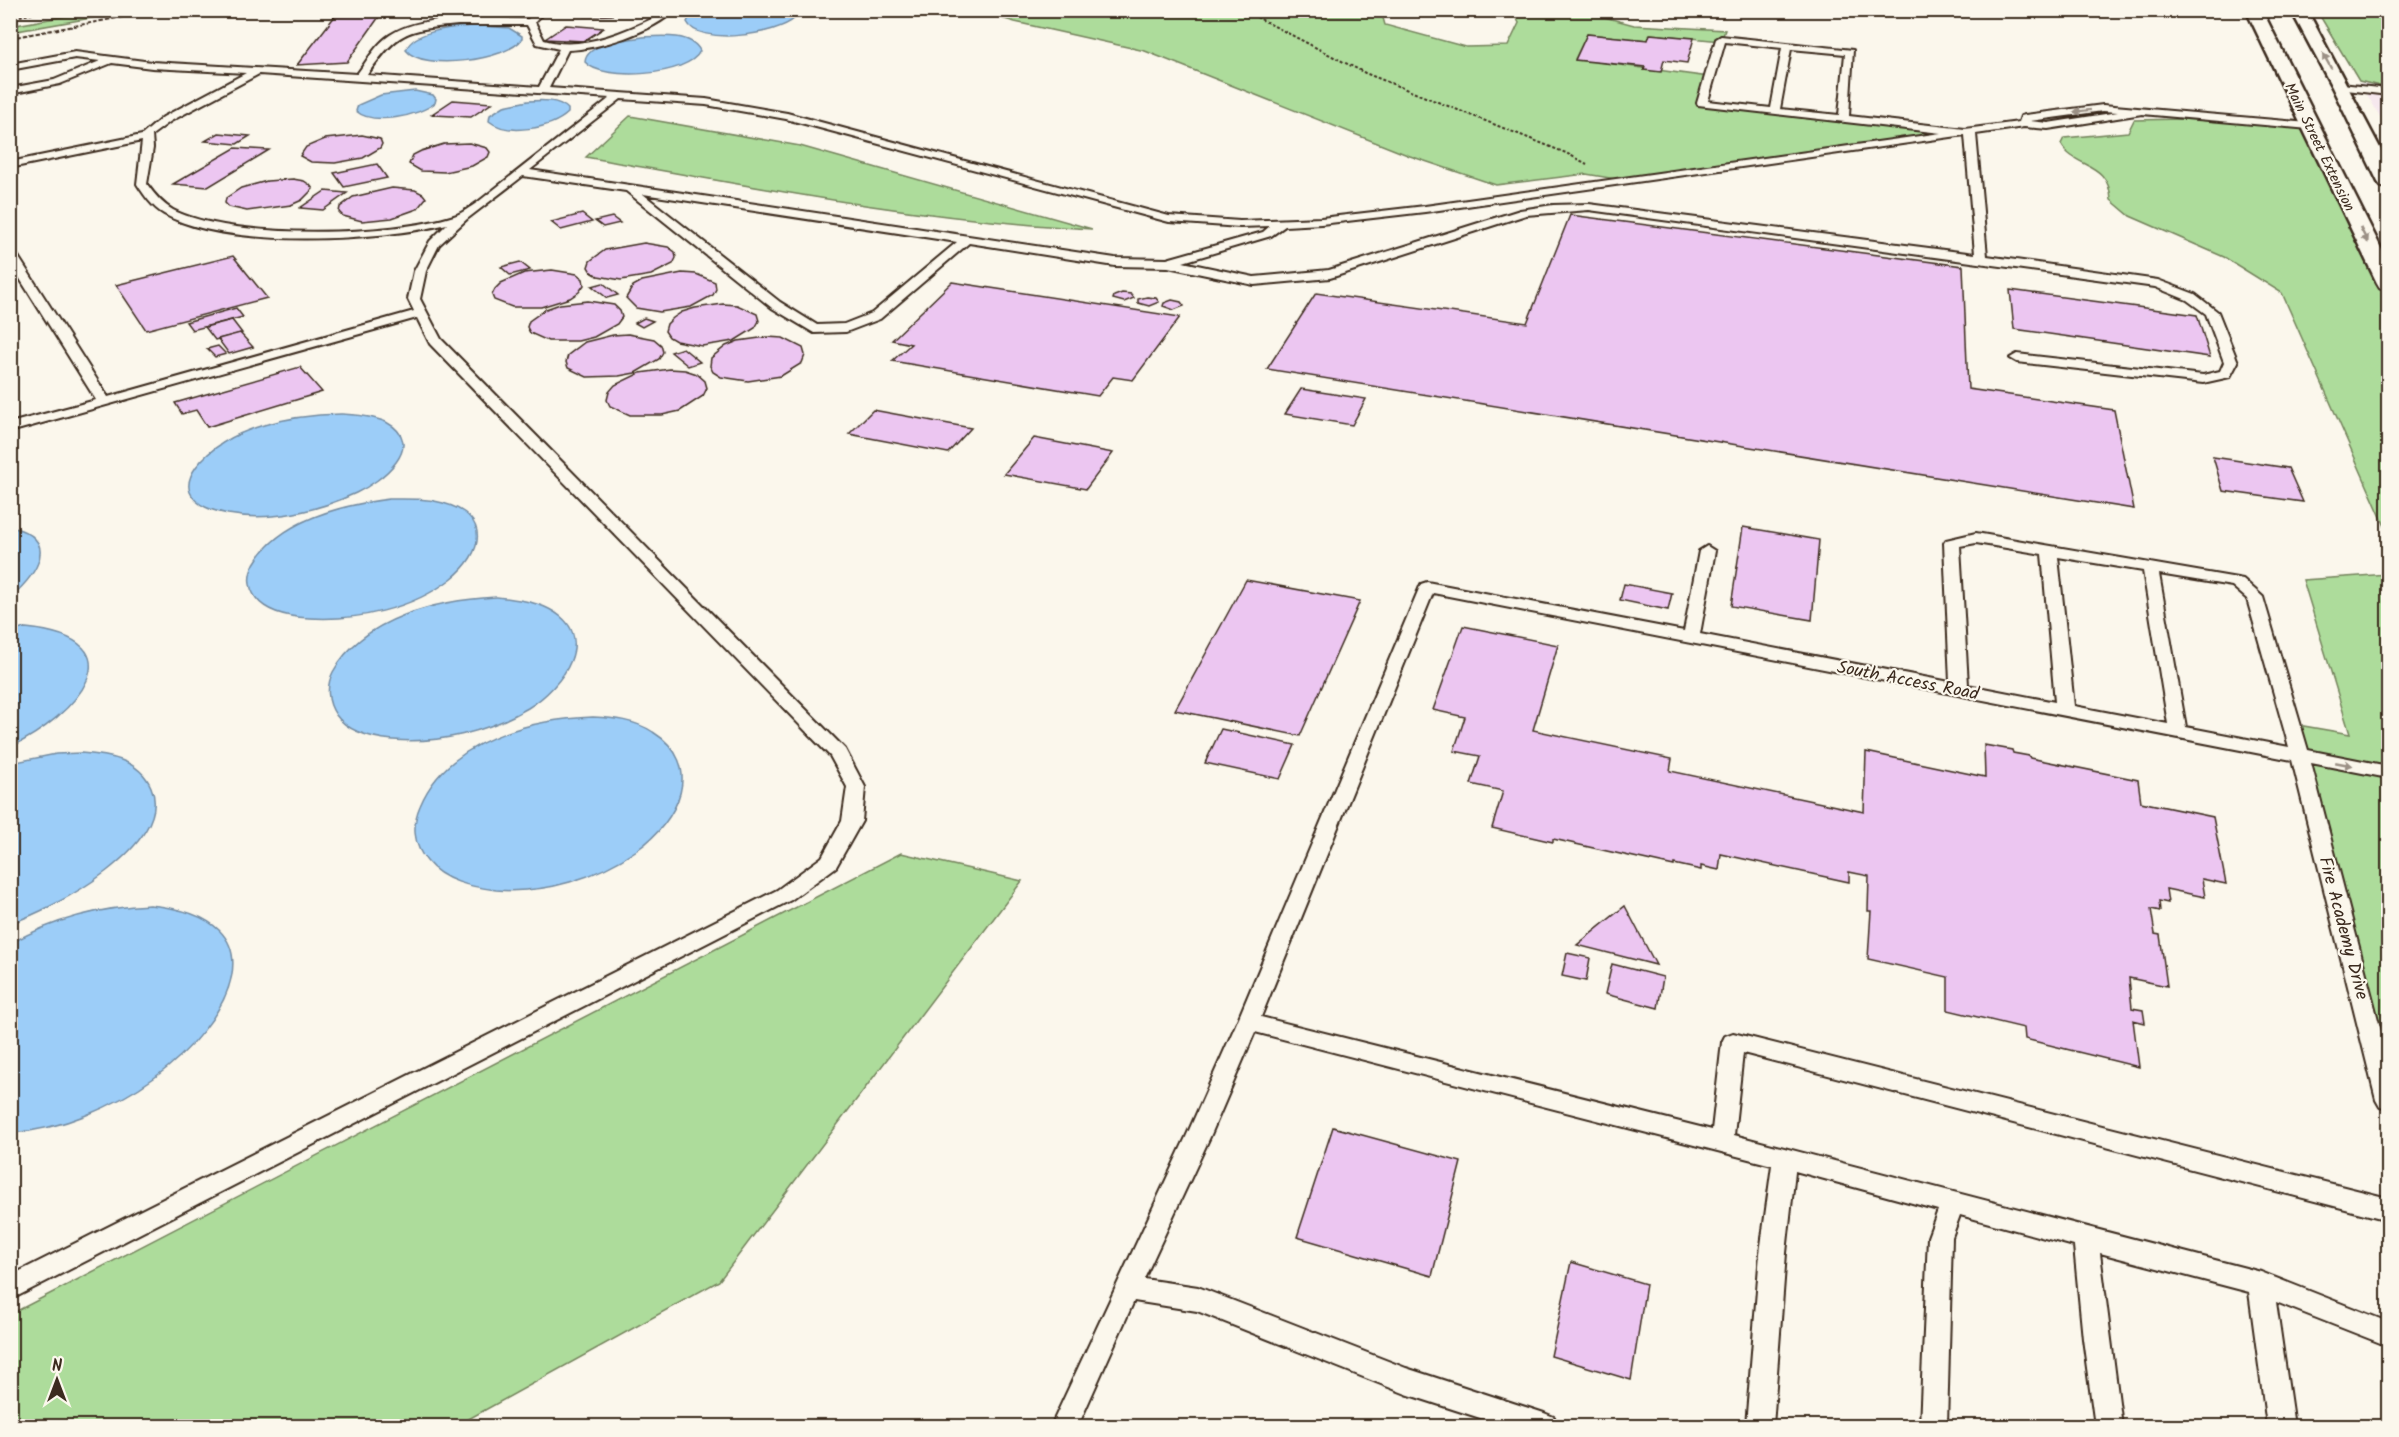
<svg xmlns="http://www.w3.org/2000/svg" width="2399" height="1437" font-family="Kalam,sans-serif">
	<rect width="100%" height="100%" fill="#fbf7ec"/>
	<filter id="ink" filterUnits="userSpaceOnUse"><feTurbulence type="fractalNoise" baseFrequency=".0167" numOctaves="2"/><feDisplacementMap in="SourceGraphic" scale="12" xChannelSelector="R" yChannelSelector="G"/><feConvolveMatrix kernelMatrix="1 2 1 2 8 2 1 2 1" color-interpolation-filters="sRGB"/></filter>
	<g filter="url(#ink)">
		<!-- built -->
		<polygon fill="#f6e8ee" points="2359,81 2388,88 2388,130"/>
		<!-- green -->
		<g fill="#addc9b" stroke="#74835c" stroke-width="1.5">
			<polygon points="94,11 131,11 11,32 11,26"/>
			<polygon points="977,11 1381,11 1385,25 1466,47 1508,46 1519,23 1513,11 1582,11 1634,25 1725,30 1721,41 1651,34 1648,40 1587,34 1575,59 1709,77 1702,102 1971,133 1622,180 1586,174 1496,185 1410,156 1145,51 1015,22"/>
			<polygon points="2317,11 2388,11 2388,88 2359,81"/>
			<path d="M630,116L800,146L1092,229C921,220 754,187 586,157Z"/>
			<path d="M2181,119L2309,126L2388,283V533L2282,293L2224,257L2130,216L2111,200C2109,160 2074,169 2061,144L2064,138L2128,132L2134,120Z"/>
			<polygon points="2388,574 2388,1100 2292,724 2350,734 2303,580"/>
			<polygon points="901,853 1022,881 719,1281 456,1426 11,1426 11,1314"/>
		</g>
		<!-- water -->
		<g fill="#9ccdf8" stroke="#758ca1" stroke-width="1.5">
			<path d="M793,11L795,18C778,35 698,46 687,22L691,15L700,11Z"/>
			<path d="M481,26L509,28L522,36V39C508,60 422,72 406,50C413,29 462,26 481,26Z"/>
			<path d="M643,37C660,36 692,33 700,51C689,76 602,82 585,62C586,43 628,39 643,37Z"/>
			<path d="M415,91L433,95L436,99L435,103C419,116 373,126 356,111L358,105L381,95Z"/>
			<path d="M528,101C541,100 558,99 568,109V113C551,129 507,136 489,121L490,115L504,106Z"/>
			<path d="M341,414C356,415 372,416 386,422C429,445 380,482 356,493C318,511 270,522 228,514C215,511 196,507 190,492C187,484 191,474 196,467C227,426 293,415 341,414Z"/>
			<path d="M389,499C407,499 425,498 443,503C491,516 484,553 451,579C412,609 357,621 309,618C291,617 267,613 256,598C248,587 248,575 254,564C280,519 343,505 389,499Z"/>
			<path d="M11,527C61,539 37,574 11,597Z"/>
			<path d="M496,597C514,599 533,601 549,609C601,636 562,687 528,708C487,732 439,744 393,740C373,738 348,732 336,715C327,702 326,686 333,672C363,617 439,600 496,597Z"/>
			<path d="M26,628C145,640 74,717 11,747V629Z"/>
			<path d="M593,717C613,718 635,720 653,732C706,765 678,821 637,850C597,878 545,894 496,890C471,887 443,881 427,861C413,845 412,824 420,806C447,741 530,719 593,717Z"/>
			<path d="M81,753C108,755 139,759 151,787C176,844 53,910 11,923V763L56,754Z"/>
			<path d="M150,905C288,919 228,1024 154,1078C114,1107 60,1130 11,1133V943C55,919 100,907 150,905Z"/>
		</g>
		<!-- building -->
		<g fill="#ecc6f1" stroke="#3b2a1e" stroke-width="1.5">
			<polygon points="608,11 613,12 612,15 585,16 586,14"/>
			<polygon points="381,14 347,62 297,65 335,16"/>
			<polygon points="566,25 604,28 584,41 545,39"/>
			<polygon points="1587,34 1648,40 1650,34 1694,38 1687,63 1664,60 1661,72 1644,70 1645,67 1575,60"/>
			<polygon points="453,100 492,103 471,117 433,115 435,114 432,114"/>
			<polygon points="219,133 250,136 237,144 205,141"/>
			<polygon points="362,135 380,139 382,144 380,148 363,158 335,163 311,162 300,156 306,147 325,139"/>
			<polygon points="469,143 487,148 490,152 488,157 472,166 445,172 421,171 409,164 413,155 421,151 444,144"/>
			<polygon points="235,148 269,150 208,187 173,184"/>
			<polygon points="377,164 387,178 344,187 334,173"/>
			<polygon points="293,179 304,181 310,185 313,189 302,200 291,205 247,211 229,207 225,203 226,198 241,188 267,181"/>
			<polygon points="392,188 415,190 423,194 426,198 417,209 392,218 362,221 343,216 339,212 340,207 353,197"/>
			<polygon points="325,191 347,193 323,210 300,208"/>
			<polygon points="582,214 592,222 561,230 551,222"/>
			<polygon points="1570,215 1963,266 1968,389 2114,410 2134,509 1267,369 1316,293 1527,323"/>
			<polygon points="612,217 620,223 603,227 595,221"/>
			<polygon points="644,243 668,247 675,252 676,258 673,264 651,275 621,280 598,276 591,272 588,267 590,261 605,250"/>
			<polygon points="233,256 267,298 146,330 116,285"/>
			<polygon points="520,262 530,270 510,275 501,267"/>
			<polygon points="552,270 577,274 583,279 584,285 579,292 570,298 541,307 512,307 494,300 492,295 495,289 501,283 524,273"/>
			<polygon points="682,273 696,274 715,282 716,289 713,295 691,307 660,312 636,308 626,298 633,286 642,281"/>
			<polygon points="952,282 1180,317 1133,380 1113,377 1098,396 892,361 911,344 892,340"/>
			<polygon points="603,283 618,295 607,298 592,286"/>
			<polygon points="2010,290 2197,315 2210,357 2014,329"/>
			<polygon points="1122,293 1131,294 1134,298 1124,302 1113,299 1114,296"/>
			<polygon points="1147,297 1156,298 1159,302 1149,306 1138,303 1138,299"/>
			<polygon points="1172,300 1181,302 1184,306 1174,310 1163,306 1164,303"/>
			<polygon points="588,301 614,305 620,311 622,317 617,324 594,337 578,341 548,341 530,333 527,327 529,321 546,309 560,304"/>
			<polygon points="723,304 737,305 757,314 759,321 755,328 734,341 702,346 676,341 669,337 665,331 667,324 673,318 682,312 695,308"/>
			<polygon points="236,308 243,317 192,330 186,322"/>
			<polygon points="644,318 653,321 642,327 635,323"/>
			<polygon points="232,320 242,333 215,340 205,327"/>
			<polygon points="240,333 253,347 229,354 218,339"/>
			<polygon points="628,334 654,339 661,345 663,352 659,359 635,373 619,376 587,377 568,368 566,362 568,355 585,342 613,335"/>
			<polygon points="767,337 783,338 803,348 805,355 802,363 781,376 748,381 721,377 713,372 710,366 711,358 726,346 738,341"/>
			<polygon points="218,346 226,354 215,357 207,349"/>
			<polygon points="683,348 700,362 688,366 671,352"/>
			<polygon points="300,367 322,392 207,427 196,410 182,414 175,403"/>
			<polygon points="670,369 685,370 697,374 705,381 707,388 703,396 680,411 662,415 630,415 610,406 607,400 609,392 615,385 640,373"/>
			<polygon points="1301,389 1366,399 1352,425 1285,414"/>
			<polygon points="873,410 971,428 948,453 849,434"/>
			<polygon points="1034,438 1113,453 1086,489 1004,474"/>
			<polygon points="2213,457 2288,468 2303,502 2223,491"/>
			<polygon points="1743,527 1819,540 1812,620 1731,606"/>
			<polygon points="1246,580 1360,601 1300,736 1175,710"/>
			<polygon points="1624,584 1672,593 1668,610 1620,600"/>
			<polygon points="1463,626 1558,645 1533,730 1672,759 1670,771 1864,812 1866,752 1985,777 1984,745 2012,750 2013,753 2029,756 2030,758 2138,780 2141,802 2213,817 2226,884 2202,879 2205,897 2166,889 2168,903 2159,901 2160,911 2151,909 2155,934 2160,935 2167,986 2129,978 2132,1008 2143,1010 2145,1023 2133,1020 2139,1067 2025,1039 2024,1028 1948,1010 1948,977 1868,959 1871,911 1868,911 1869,876 1849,872 1849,882 1721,854 1719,870 1701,866 1701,870 1674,864 1674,866 1553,839 1553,842 1492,828 1503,791 1471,784 1480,756 1454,751 1465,717 1433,710"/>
			<polygon points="1221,729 1295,745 1280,779 1205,763"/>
			<polygon points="1625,906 1656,965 1577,945"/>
			<polygon points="1567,953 1590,958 1586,981 1562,976"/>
			<polygon points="1612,964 1663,977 1658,1008 1605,994"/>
			<polygon points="1333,1127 1461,1162 1432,1276 1297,1237"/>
			<polygon points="1571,1262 1646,1284 1631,1380 1551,1356"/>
		</g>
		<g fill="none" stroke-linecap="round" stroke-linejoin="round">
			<defs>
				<g id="service">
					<path d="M537,10H546L535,22L544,40C577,50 614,36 645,22C656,18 663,10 675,10C653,32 598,49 568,50L549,88L706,99L787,113L1169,216L1240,221L1321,218L1425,206L1941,133L1698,105L1697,103L1716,39L1721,36L1853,50L1849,116L1965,129L2019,122L2021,116L2025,115L2103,105L2309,123L2314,126L2309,129L2142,114L2048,129L2024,127L1976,134L1987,256L2158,280L2195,294L2218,312L2238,362L2230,377L2203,383L2017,362L2010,358L2017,354L2203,375L2220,371L2224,362L2206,314L2187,300L2155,287L1589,210L1526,215L1330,278L1254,285L1168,267L1115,266L969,243L880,319L846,332L814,333L772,308L626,191L523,176L467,219L439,245L426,271L420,299L441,339L845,749L865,787L862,821L836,867L791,900L10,1300V1276L777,890L822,857L842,821L847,787L830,756L430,344L417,318L10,432V423L96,400L10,263V250L16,253L108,397L414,311L408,299L414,271L430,241L447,224C380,241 225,249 164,214C152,207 144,195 137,184L142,141L10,168V162L142,135L163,117L246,73L152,68L112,63L60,84L10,94V88L54,80L100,61L75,58L10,70V64L75,52L152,62L357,74C367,61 376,44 390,35C423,13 489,18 528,19ZM458,25H527L537,44L559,49L539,87L367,75C399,31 404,30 458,25ZM1725,42L1782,48L1771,108L1708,101ZM1791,49L1845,54L1839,115L1780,109ZM259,74L610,98L478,202C470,207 463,213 454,216C393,236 231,240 173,210C162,204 154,194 147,184L153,148L152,135L171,121ZM621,99L706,105L786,119L1169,222L1240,227L1270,226L1263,232L1167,259L1115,258L530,170ZM2103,111L2118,112L2048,123L2030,121ZM1965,135L1975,254L1589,204L1553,205L1520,210L1329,270L1254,277L1183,262L1271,236L1285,226L1321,224L1425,212ZM643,194L957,242L872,313L844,324L817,325L780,302Z"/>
					<polygon points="2341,84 2388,89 2388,95 2338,89 2338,85"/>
					<path d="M1976,533L2243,579L2263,597L2308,750L2388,766V778L2311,763L2388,1058V1109L2380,1107L2376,1100L2292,760L1433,593L1261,1017L1712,1130L1722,1042L1725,1036L1733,1033L2388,1198V1220L1743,1053L1734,1135L2261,1272L2388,1322V1346L2276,1302L2294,1426H2267L2249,1292L2100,1253L2122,1426H2095L2083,1339L2074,1246L1960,1215L1952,1237L1947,1426H1920L1928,1237L1938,1210L1795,1171L1786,1253L1773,1426H1746L1760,1253L1772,1165L1255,1032L1210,1137L1144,1279L1198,1287L1406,1368L1544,1413L1554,1417L1557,1426H1505L1406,1394L1197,1311L1134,1301L1078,1426H1051L1186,1137L1237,1022L1421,584L1427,582L1684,631L1699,551L1707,546L1715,551L1700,634L1950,682L1944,543L1946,540ZM1976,543L2042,554L2055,702L1968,685L1960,546ZM2058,557L2143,571L2168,724L2074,706ZM2159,574L2232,586L2247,599L2289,747L2186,727Z"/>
				</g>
				<g id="secondary">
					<polygon points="2246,10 2262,10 2388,262 2388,290 2380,288 2377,283"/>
					<polygon points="2291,10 2307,10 2388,163 2388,188 2381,186 2378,182 2332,87"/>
				</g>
			</defs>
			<!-- service casing -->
			<use href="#service" stroke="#3b2a1e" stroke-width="4"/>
			<!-- secondary casing -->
			<use href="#secondary" stroke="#3b2a1e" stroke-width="5"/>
			<!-- path -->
			<g stroke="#3b2a1e" stroke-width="2" stroke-dasharray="3 2" stroke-linecap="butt">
				<polyline points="1243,10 1365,73 1566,153 1587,164"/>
				<polyline points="10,18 51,10"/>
			</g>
			<!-- service -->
			<use href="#service" fill="#fbf7ec" fill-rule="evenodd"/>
			<!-- secondary -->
			<use href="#secondary" fill="#fbf7ec" fill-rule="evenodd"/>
			<!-- rail -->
			<polyline stroke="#3b2a1e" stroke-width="2" stroke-dasharray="4.5 2" stroke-linecap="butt" points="10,38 160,10"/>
		</g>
		<!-- one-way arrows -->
		<defs><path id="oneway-solid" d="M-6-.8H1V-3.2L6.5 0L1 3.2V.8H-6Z" transform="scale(1.5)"/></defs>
		<g fill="#9b9085">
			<use href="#oneway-solid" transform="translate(2327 61) rotate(-119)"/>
			<use href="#oneway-solid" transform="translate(2082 111) rotate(173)"/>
			<use href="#oneway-solid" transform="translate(2364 235) rotate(63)"/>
			<use href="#oneway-solid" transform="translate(2344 764) rotate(11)"/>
		</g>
	</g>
	<g text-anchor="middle" stroke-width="4.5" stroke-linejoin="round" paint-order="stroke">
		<!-- far-street labels -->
		<g font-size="15" fill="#3b2a1e" stroke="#fbf7ec">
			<text transform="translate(2320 147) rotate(64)" y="5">Main Street Extension</text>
		</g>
		<!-- street labels -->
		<g font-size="18" fill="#3b2a1e" stroke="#fbf7ec">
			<text transform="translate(1908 680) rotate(11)" y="6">South Access Road</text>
			<text transform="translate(2344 928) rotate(75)" y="6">Fire Academy Drive</text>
		</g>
	</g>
	<!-- margin -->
	<rect width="2399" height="1437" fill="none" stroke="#fbf7ec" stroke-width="36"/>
	<rect x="18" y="18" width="2363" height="1401" fill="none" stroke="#3b2a1e" stroke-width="2" filter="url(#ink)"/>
	<!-- north arrow -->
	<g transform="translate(57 1380)" stroke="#fbf7ec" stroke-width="4.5" paint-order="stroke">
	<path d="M0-4.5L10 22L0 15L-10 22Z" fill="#3b2a1e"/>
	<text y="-9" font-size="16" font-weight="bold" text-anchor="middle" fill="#3b2a1e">N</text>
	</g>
</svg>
